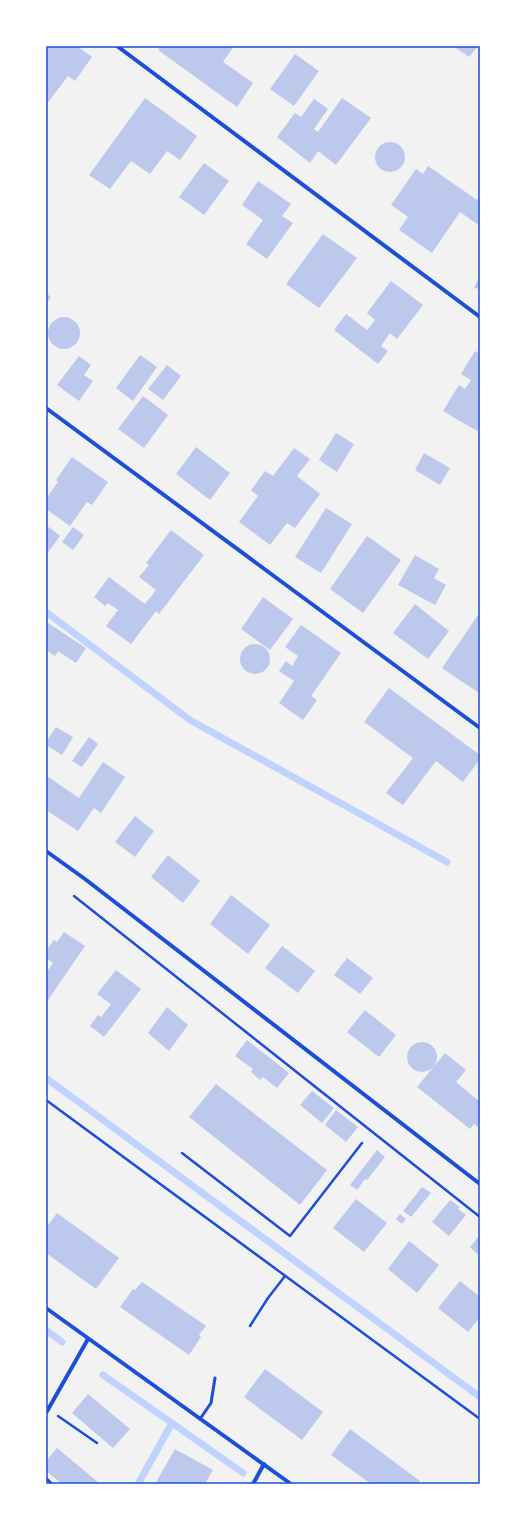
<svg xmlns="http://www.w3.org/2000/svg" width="526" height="1530" font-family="'Alegreya Sans',sans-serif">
	<rect width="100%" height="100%" fill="#f2f2f2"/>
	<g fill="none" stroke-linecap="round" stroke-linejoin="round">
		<!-- stream -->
		<g stroke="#bfd3fe" stroke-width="7">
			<polyline points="46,612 190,720 447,862"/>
			<polyline points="46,1078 480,1397"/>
			<polyline points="46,1330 62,1342"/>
			<polyline points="103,1375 172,1423"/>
			<polyline points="138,1484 172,1423 243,1473"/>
		</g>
	</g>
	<!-- building -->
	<g fill="#bdc9ec">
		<polygon points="46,46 77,46 92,57 75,81 68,76 46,105"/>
		<polygon points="161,46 234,46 223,62 253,83 237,107 158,50"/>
		<polygon points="453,46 478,46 469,57"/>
		<polygon points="295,54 319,71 294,106 270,89"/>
		<polygon points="145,98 197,136 180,160 167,151 150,174 131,161 110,189 89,175"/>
		<polygon points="342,98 371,118 336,165 318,151 310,163 277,137 295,113 301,117 314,99 328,109 314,129 318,132"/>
		<circle cx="390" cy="157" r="15"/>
		<polygon points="204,163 229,181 204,215 179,197"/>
		<polygon points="428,166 477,200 480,197 480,226 460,212 432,253 399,230 408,217 391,205 416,169 423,174"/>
		<polygon points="258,181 291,204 282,216 293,223 267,259 246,244 263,220 242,205"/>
		<polygon points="323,234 357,258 319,308 286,284"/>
		<polygon points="480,277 480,290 474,287"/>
		<polygon points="391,281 423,305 397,339 390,333 381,346 388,351 378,364 334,330 346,314 367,330 375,320 367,313"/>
		<polygon points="46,293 51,297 46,304"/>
		<circle cx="64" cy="333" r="16"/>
		<polygon points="475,351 480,354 480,426 477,431 443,411 459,385 465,389 471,380 461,374"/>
		<polygon points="140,355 157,367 133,401 116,388"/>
		<polygon points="79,356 91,365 84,375 93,381 79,401 57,385"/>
		<polygon points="167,365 181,376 163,400 148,389"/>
		<polygon points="143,396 168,415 144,448 118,429"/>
		<polygon points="336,433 354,444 337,472 319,460"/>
		<polygon points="196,447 230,473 210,500 176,474"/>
		<polygon points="294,448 310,459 297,476 320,494 295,528 287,523 270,545 239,522 258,496 251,490 265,471 273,476"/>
		<polygon points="424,453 450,468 440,485 415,470"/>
		<polygon points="72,457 108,482 92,505 87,502 70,526 46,509 46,499 58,482 56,480"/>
		<polygon points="326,508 352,524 321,573 295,557"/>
		<polygon points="49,527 60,536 46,555 46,530"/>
		<polygon points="73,527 84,535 73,550 62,542"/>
		<polygon points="171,530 204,555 159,614 156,611 131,644 106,626 118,610 108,603 105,606 94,597 109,577 145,604 156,590 139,577 149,565 146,563"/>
		<polygon points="367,536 401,560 363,613 330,589"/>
		<polygon points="415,555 439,569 434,578 446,585 435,605 398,585"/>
		<polygon points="263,597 293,619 270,650 241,629"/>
		<polygon points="415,604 449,631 428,659 393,633"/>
		<polygon points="478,615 480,617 480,691 479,693 442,668"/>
		<polygon points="48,623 86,648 76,663 58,651 55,656 46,650 46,625"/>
		<polygon points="301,625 341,653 311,696 317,700 303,720 279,703 294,681 279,671 286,661 292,666 298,656 285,647"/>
		<circle cx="255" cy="659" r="15"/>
		<polygon points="389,688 480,755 480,759 463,782 436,761 403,805 386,793 413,758 364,722"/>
		<polygon points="56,727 73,737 62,755 46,745 46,742"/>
		<polygon points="89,737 98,744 82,767 72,761"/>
		<polygon points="103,762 125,777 101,813 94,808 78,831 46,810 47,776 79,798"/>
		<polygon points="135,816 154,831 135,857 115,842"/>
		<polygon points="168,855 200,881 183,903 151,877"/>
		<polygon points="231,895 270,925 248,954 210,924"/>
		<polygon points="64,932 85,946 46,1003 46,973 53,963 46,958 46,951 54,940 57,942"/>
		<polygon points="282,946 315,971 298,993 265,968"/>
		<polygon points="347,958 373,978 360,994 334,975"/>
		<polygon points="116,970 141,989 104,1037 90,1026 98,1015 101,1017 111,1004 97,994"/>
		<polygon points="167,1007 188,1025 169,1051 148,1033"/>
		<polygon points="365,1010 396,1035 379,1057 347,1032"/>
		<polygon points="247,1040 289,1073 277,1088 263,1077 260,1080 251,1072 253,1069 235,1056"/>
		<circle cx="422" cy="1057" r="15"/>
		<polygon points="445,1053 466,1070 456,1082 480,1102 480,1129 474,1124 470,1129 417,1087"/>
		<polygon points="216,1084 327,1170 300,1205 189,1117"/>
		<polygon points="312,1091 334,1108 322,1123 300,1105"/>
		<polygon points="336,1110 358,1127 346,1142 325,1125"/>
		<polygon points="377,1150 385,1157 367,1180 365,1179 357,1190 350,1185"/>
		<polygon points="422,1187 431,1193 411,1217 403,1211"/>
		<polygon points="356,1199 387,1223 364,1252 333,1228"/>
		<polygon points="450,1200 460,1207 458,1209 466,1215 449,1236 432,1222"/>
		<polygon points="57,1213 119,1258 96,1289 46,1253 46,1228"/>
		<polygon points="400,1214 406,1219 402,1224 396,1219"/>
		<polygon points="480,1235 480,1250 477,1254 470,1247"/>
		<polygon points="409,1241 439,1265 417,1293 388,1269"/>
		<polygon points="460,1281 480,1297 480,1317 468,1332 438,1308"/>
		<polygon points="142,1282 206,1326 199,1335 201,1337 189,1355 120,1307 133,1289 135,1290"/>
		<polygon points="265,1369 323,1412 302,1440 244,1397"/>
		<polygon points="88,1394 130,1429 113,1448 72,1413"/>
		<polygon points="350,1429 420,1481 418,1484 371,1484 331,1455"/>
		<polygon points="57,1448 98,1482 97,1484 62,1484 46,1471 46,1461"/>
		<polygon points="175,1449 213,1470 205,1484 155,1484"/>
	</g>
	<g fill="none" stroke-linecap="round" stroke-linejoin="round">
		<!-- path -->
		<g stroke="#1d4ed8" stroke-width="2.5">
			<polyline points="74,896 480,1217"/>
			<polyline points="46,1100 480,1419"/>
			<polyline points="182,1153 290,1236 362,1143"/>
			<polyline points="250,1326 268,1298 285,1276"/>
			<polyline points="58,1416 97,1443"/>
			<polyline points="46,1478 52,1484"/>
		</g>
		<!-- service -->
		<polyline stroke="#1d4ed8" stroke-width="3" points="200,1419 211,1403 215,1378"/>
		<!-- minor -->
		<g stroke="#1d4ed8" stroke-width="4">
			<polyline points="117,46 480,317"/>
			<polyline points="46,408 480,728"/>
			<polyline points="46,851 85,879 480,1184"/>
			<polyline points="46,1308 291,1484"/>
			<polyline points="46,1413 88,1339"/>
			<polyline points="253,1484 264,1464"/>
		</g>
	</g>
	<!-- border -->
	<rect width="526" height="1530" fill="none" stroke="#ffffff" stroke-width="94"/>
	<rect x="47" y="47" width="432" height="1436" fill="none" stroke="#1d4ed8" stroke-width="1.5"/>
</svg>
